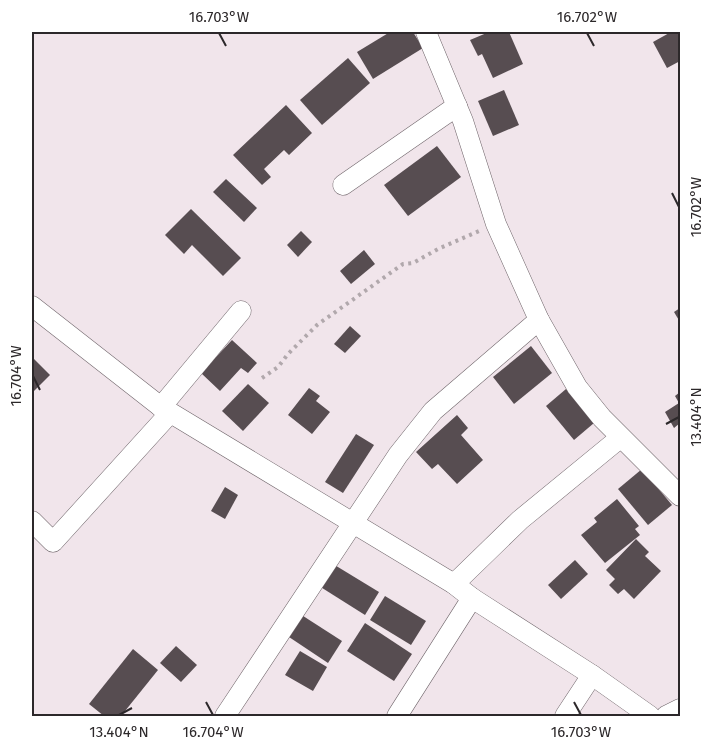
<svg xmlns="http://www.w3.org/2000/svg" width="712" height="748" font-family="'Fira Sans',sans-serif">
	<rect width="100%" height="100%" fill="#f1e5eb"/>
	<!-- building -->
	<g fill="#574d51">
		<polygon points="390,32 413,32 423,48 373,79 357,52"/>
		<polygon points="489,32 509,32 523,64 493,78 482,54 478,56 470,40"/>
		<polygon points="671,32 680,32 680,61 667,68 653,42"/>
		<polygon points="348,58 370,83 322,125 300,100"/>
		<polygon points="504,90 519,125 493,136 478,101"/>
		<polygon points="286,105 312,133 289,155 284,150 264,169 271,177 262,185 233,155"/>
		<polygon points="437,146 461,177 408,216 384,185"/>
		<polygon points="226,179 257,208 244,222 213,192"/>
		<polygon points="191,209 241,258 223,276 192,245 184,254 165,235"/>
		<polygon points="301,231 312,242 298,257 287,245"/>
		<polygon points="364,250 375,264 351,284 340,271"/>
		<polygon points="680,308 680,322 674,312"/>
		<polygon points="350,326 361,336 345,353 334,344"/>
		<polygon points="232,340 257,363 248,373 241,368 220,391 201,373"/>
		<polygon points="531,346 552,373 514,404 493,377"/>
		<polygon points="32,357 50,375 32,393"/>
		<polygon points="248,384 269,403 243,431 222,411"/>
		<polygon points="309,388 320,396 316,401 330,412 312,434 288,415"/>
		<polygon points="566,389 594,423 574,440 546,406"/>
		<polygon points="680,392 680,423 674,428 665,412 679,403 675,396"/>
		<polygon points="457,415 468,428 461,435 483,460 457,484 438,464 432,469 416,452"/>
		<polygon points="356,434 374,445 343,493 325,482"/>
		<polygon points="642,469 672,505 648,525 618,489"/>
		<polygon points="225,487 238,495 225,519 211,511"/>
		<polygon points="617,499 639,526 635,529 640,535 605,563 581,535 597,522 594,518"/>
		<polygon points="636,539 649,552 645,556 661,571 634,599 624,589 618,594 609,585 615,579 606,570"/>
		<polygon points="575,560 588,574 561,599 548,585"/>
		<polygon points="333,564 379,592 365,615 319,586"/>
		<polygon points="385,596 426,621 411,645 370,620"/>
		<polygon points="300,614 342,641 328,663 286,635"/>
		<polygon points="365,623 412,654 394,681 347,651"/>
		<polygon points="176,646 197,665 181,682 160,663"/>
		<polygon points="133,649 158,670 121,716 104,716 89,704"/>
		<polygon points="300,651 327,667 313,691 285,675"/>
	</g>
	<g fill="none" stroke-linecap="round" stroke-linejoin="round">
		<defs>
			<g id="minor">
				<polyline points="426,32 463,121 496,224 539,320 577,387 602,418 680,496"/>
				<polyline points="343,185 457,106"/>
				<polyline points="32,306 161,407 454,584 472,598 592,675 650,716"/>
				<polyline points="161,407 241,311"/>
				<polyline points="32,521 53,542 170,413"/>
				<polyline points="454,584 520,520 620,438"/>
				<polyline points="225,716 398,455 433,411 539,320"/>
				<polyline points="397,716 472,598"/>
				<polyline points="565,716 592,675"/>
				<polyline points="666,716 680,709"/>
			</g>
		</defs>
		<!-- minor casing -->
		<use href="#minor" stroke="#70666b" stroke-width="21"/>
		<!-- path -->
		<polyline stroke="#b1a8ac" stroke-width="4" stroke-dasharray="3 4.5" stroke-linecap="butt" points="262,378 278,367 288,354 317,325 403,264 413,263 438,249 479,231"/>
		<!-- minor -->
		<use href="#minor" stroke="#fff" stroke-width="20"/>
	</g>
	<!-- ticks -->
	<path fill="none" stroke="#2c282a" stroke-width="2" d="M219,33L226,46M587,33L594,46M672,193L679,207M33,376L40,390M666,424L679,417M206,702L213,715M574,702L581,715M119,715L132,708"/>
	<!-- border -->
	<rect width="712" height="748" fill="none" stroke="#ffffff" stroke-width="66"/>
	<rect x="33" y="33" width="646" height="682" fill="none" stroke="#2c282a" stroke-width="2"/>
	<g font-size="15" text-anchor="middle" fill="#2c282a">
		<text x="219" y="22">16.703°W</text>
		<text x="587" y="22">16.702°W</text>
		<text transform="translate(696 207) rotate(-90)" y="5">16.702°W</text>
		<text transform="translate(16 376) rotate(-90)" y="5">16.704°W</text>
		<text transform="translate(696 417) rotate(-90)" y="5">13.404°N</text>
		<text x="119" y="737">13.404°N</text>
		<text x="213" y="737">16.704°W</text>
		<text x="581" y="737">16.703°W</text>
	</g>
</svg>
